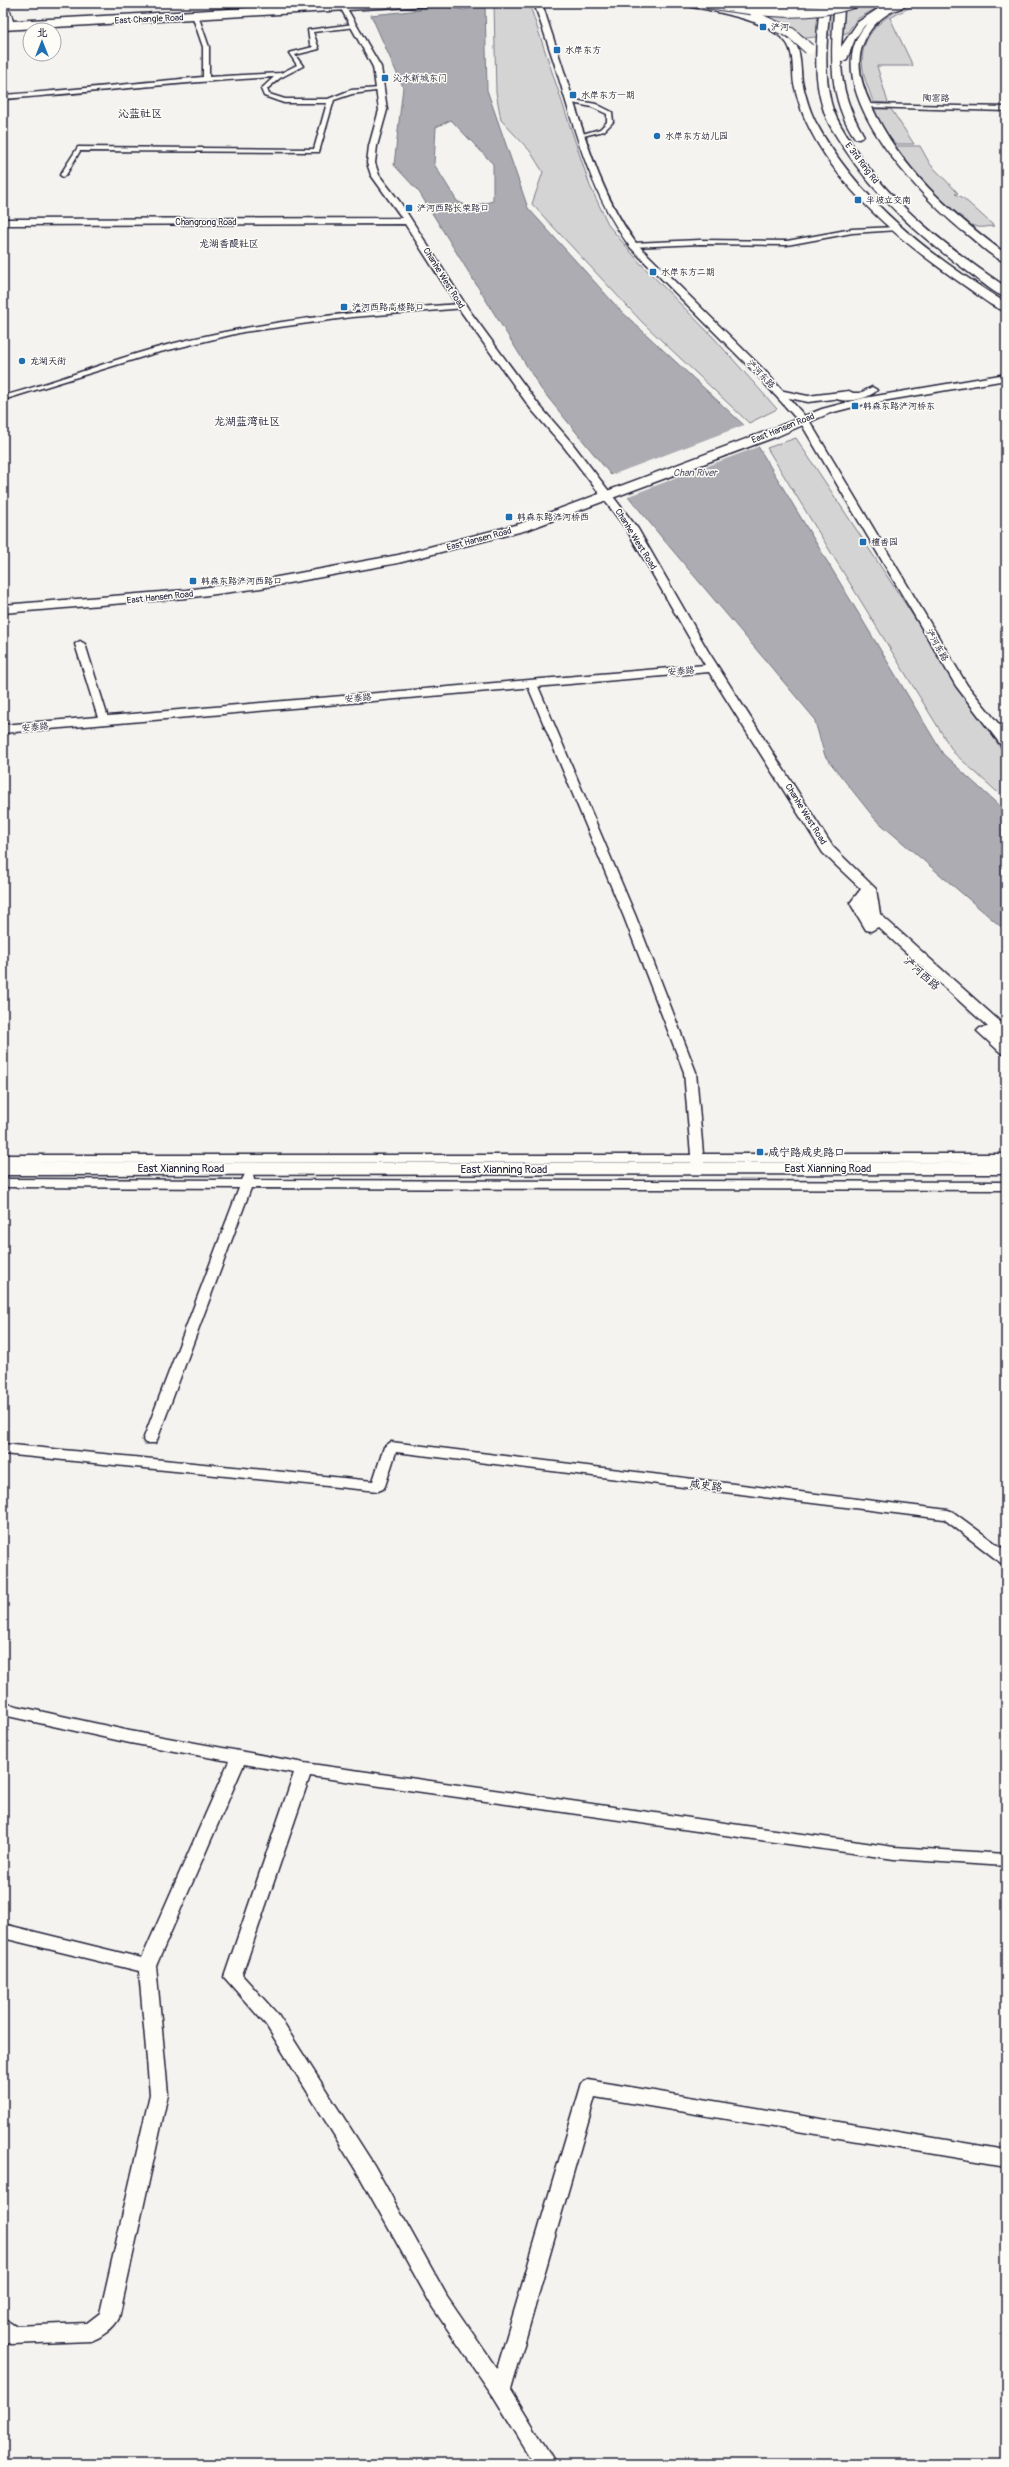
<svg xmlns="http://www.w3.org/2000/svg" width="1009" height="2467" font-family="Pangolin,'LXGW WenKai TC',sans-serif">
	<rect width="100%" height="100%" fill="#f4f3ef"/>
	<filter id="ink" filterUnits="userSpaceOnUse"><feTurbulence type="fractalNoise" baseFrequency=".025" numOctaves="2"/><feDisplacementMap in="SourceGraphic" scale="8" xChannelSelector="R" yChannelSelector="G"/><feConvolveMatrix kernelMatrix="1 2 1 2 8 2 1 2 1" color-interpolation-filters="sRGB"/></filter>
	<g filter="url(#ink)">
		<!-- green -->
		<g fill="#d5d4d5" stroke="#7c7b88">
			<polygon points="494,3 529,3 590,186 609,226 640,263 713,337 777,409 749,423 642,322 532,204 543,172 530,151 501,120 496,92"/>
			<polygon points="713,3 886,3 857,19 847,33 807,38 759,13"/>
			<path d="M912,3H918L890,18L913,66H877L888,103L873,102C870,91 864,80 863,69C857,35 885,15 912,3Z"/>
			<polygon points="877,109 891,109 914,144 895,144 885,132 874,111"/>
			<path d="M895,146H920L930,164L958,193L955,194L962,197L994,226C989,226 983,228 978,227C953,224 909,168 895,146Z"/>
			<polygon points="796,438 1001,749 1006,754 1006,800 954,753 767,448"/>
		</g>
		<!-- water -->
		<path fill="#acacb2" stroke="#757582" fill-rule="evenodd" d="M464,3L485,4L487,90L528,208L620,310L747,428L943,754L1006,812V931L875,819L825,756L814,718L663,539L541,389L419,192L394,165L403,87L371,15L421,10L396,7L435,5L465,10L477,6ZM451,120L493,164V201L469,207L457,201L434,164L436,127Z"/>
		<!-- pier -->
		<polygon fill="#f4f3ef" points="747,424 760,446 626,497 609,476"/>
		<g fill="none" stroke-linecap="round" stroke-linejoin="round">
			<defs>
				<g id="minor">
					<polygon points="286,6 288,9 14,24 12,28 9,24 3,25 3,21 8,21 4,11 7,9 10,11 13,21"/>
					<path d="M196,16L199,18L209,47V77L281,73L297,65L289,53L313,47L310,44L308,30L354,24L356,27L313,32L319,49L295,55L303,66L280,78L267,89L269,94L285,99H328L351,90L380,88L383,90L352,94L334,100L319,152L80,151L66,175L63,177L60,175L78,147L314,149L327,103H284L264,96L261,89L274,77C183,82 94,92 3,99V95C70,90 136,83 203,77V47L193,18Z"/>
					<polygon points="569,99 596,104 612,112 613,122 604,131 579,137 579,135 600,129 607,122 607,114 592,107 567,102"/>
					<polygon points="866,104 1006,107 1006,111 864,107"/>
					<polygon points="896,227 898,228 898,230 852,233 787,245 700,244 633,247 630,245 633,243 700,240 787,241 852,229"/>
					<path d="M462,304L466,306L465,308L352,317L243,332L152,354L3,400V396C60,381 114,358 171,344C267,320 364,310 462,304Z"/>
					<polygon points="80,641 85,644 109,721 107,723 104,724 99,721 75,644"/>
					<polygon points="532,681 537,684 636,917 696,1072 703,1154 1006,1154 1006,1162 704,1162 704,1167 698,1171 694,1170 691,1162 3,1163 3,1155 691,1155 684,1072 624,917 527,684"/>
					<polygon points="249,1173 253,1174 254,1180 1006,1182 1006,1190 251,1188 157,1440 155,1443 145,1443 143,1440 239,1188 3,1187 3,1179 242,1180 245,1174"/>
					<polygon points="391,1442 948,1510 953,1512 1006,1551 1006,1564 1001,1563 944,1519 396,1452 385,1486 383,1489 378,1491 3,1454 3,1444 373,1481 384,1447"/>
					<path d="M3,1703L130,1731L304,1763L894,1847L1006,1854V1866L894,1859L310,1776L242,1975L278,2015L374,2165L447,2296L497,2369L582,2083L588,2080L1006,2150V2166L595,2097L511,2390L556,2464H535L494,2397L433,2308L360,2177L266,2025L224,1977L294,1773L244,1764L156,1966L168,2094L119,2318C114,2328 102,2337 91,2341L11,2344L4,2341L3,2318L15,2326L87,2323L100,2313L150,2094L139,1971L3,1938V1924L142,1958L229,1761L130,1743L3,1715Z"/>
				</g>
				<g id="tertiary">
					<path d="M534,3H542C550,30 560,57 568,84C586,140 601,195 636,243L765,371L810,422L967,685L1006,733V746L1001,745L956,686L802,425L757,375L630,247C594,198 578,142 561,85C553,57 543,30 534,3Z"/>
					<polygon points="339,5 346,7 381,67 387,110 377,146 375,163 379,175 400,202 469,310 539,405 572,443 638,529 708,651 833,847 876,889 880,914 1006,1027 1006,1040 1003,1039 1006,1042 1006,1055 1001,1053 977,1031 980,1028 988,1027 878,927 871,931 866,930 850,903 861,889 823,853 709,672 3,733 3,725 705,665 627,530 564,447 531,409 462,313 405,224 3,225 3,219 402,218 371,175 367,163 369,146 379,110 373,67"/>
					<path d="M872,387L877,390C870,399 840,405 832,396L837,393H860Z"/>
				</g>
				<g id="secondary">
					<polygon points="336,3 351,3 338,7 334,5"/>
					<polygon points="451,3 447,5 393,8 389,6 404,3"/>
					<path d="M683,3C712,3 770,16 791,37C802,49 800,66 802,81C805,94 809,109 815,121C858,201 931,256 1006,303V311C992,308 977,294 965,286C903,243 837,190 805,119C800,108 797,96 794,84C792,71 795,50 784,40C766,22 734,16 709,10C701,8 689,8 683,3Z"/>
					<path d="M898,3H909C905,7 898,9 893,11C879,18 869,29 863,44C855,64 862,86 871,105C900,169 951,213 1006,254V262C992,258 976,241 964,232C909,187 784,52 898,3Z"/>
					<polygon points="1006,374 1006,380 865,404 830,413 778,436 527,530 398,563 261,588 186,598 3,613 3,605 186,590 261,580 398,555 519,524 770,430 822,409 864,398"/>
					<polygon points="779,390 808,396 849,391 855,394 849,397 808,402 775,395 773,393"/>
				</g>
				<g id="primary">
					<polygon points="371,3 420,3 416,6 3,30 3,24"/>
					<polygon points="1006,1162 1006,1174 3,1175 3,1163"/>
				</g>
				<g id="trunk">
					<path d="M820,3H830C827,36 823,70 831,103C835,119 845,132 853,146C892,205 948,248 1006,287V297C994,294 981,281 971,274C922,238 877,199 844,148C836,136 827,123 823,108C812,75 817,37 820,3Z"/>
					<path d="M887,3H900L864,26L855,39L847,59L841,62C842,90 850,112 864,136L859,139L855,138C828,98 831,56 834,10L839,7L844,10L841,47L858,22Z"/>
				</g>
			</defs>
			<!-- minor casing -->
			<use href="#minor" stroke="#22223b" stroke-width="3"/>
			<!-- tertiary casing -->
			<use href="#tertiary" stroke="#22223b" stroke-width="3"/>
			<!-- secondary casing -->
			<use href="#secondary" stroke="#22223b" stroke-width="3"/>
			<!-- primary casing -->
			<use href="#primary" stroke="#22223b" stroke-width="3"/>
			<!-- trunk casing -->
			<use href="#trunk" stroke="#22223b" stroke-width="3"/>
			<!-- minor -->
			<use href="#minor" fill="#fdfcf7" fill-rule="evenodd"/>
			<!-- tertiary -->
			<use href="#tertiary" fill="#fdfcf7" fill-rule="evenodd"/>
			<!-- secondary -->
			<use href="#secondary" fill="#fdfcf7" fill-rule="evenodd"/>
			<!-- primary -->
			<use href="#primary" fill="#fdfcf7" fill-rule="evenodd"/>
			<!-- trunk -->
			<use href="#trunk" fill="#fdfcf7" fill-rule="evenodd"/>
			<defs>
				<g id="trunk-bridge">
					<path d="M707,3C757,11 805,18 854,3"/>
					<polyline points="755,17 791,33 809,49"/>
				</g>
			</defs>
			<!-- trunk-bridge casing -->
			<use href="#trunk-bridge" stroke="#22223b" stroke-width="12" stroke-linecap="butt"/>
			<!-- trunk-bridge -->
			<use href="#trunk-bridge" stroke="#fdfcf7" stroke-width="10"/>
		</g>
	</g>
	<!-- markers -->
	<g fill="#1f6fb2" stroke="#fdfcf7" stroke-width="1.5">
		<rect x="759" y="23" width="8" height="8" rx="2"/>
		<rect x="553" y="46" width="8" height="8" rx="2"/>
		<rect x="381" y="74" width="8" height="8" rx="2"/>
		<rect x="569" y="91" width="8" height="8" rx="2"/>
		<circle cx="657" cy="136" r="4"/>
		<rect x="854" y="196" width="8" height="8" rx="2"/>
		<rect x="405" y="204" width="8" height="8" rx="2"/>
		<rect x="649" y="268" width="8" height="8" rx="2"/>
		<rect x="340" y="303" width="8" height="8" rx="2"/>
		<circle cx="22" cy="361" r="4"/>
		<rect x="851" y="402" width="8" height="8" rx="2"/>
		<rect x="505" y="513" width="8" height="8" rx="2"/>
		<rect x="859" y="538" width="8" height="8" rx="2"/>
		<rect x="189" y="577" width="8" height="8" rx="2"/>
		<rect x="756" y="1148" width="8" height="8" rx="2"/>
	</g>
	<g text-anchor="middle" stroke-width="3" stroke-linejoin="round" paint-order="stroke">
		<!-- far-street labels -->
		<g font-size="9" fill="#22223b" stroke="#fdfcf7">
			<text transform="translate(149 19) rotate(-3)" y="3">East Changle Road</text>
			<text transform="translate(936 98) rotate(1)" y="3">陶窑路</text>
			<text transform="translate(862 163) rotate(53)" y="3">E 3rd Ring Rd</text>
			<text x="206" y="225">Changrong Road</text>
			<text transform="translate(444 278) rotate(58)" y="3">Chanhe West Road</text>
			<text transform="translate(761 374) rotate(46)" y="3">浐河东路</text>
			<text transform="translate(783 428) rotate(-22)" y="3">East Hansen Road</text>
			<text transform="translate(479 539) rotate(-15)" y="3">East Hansen Road</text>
			<text transform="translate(636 539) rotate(58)" y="3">Chanhe West Road</text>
			<text transform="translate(160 597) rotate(-6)" y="3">East Hansen Road</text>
			<text transform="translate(937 645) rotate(60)" y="3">浐河东路</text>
			<text transform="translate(681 671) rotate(-5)" y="3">安泰路</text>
			<text transform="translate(358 698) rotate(-5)" y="3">安泰路</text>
			<text transform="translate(35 727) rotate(-5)" y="3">安泰路</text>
			<text transform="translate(806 814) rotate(58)" y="3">Chanhe West Road</text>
		</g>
		<!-- far-poi labels -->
		<g font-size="9" fill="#22223b" stroke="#fdfcf7" text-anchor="start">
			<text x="771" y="30">浐河</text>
			<text x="565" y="53">水岸东方</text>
			<text x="393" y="81">沁水新城东门</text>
			<text x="581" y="98">水岸东方一期</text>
			<text x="665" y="139">水岸东方幼儿园</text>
			<text x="866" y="203">半坡立交南</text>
			<text x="417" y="211">浐河西路长荣路口</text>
			<text x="661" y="275">水岸东方二期</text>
			<text x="352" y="310">浐河西路高楼路口</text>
			<text x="30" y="364">龙湖天街</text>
			<text x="863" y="409">韩森东路浐河桥东</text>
			<text x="517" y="520">韩森东路浐河桥西</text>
			<text x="871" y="545">檀香园</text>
			<text x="201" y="584">韩森东路浐河西路口</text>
		</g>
		<!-- far-neighbourhood labels -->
		<g font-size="10" fill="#22223b" stroke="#fdfcf7">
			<text x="229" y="247">龙湖香醍社区</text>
		</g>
		<!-- far-water labels -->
		<g font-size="10" font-style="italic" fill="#59596b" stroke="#fdfcf7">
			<text x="695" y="476">Chan River</text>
		</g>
		<!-- far-quarter labels -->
		<g font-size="11" fill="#22223b" stroke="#fdfcf7">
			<text x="140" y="117">沁蓝社区</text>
			<text x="247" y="425">龙湖蓝湾社区</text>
		</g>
		<!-- street labels -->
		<g font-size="11" fill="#22223b" stroke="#fdfcf7">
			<text transform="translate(922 973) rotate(42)" y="4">浐河西路</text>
			<text x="181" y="1172">East Xianning Road</text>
			<text x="828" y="1172">East Xianning Road</text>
			<text x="504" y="1173">East Xianning Road</text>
			<text transform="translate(706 1485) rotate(7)" y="4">咸史路</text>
		</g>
		<!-- poi labels -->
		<g font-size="11" fill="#22223b" stroke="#fdfcf7" text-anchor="start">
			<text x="768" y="1156">咸宁路咸史路口</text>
		</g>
	</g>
	<!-- margin -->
	<rect width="1009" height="2467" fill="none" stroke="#fdfcf7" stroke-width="16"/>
	<rect x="8" y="8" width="993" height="2451" fill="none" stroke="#22223b" stroke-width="1.5" filter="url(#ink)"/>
	<!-- north arrow -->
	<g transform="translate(42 42)"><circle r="19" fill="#fdfcf7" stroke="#a5a5ac"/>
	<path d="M0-3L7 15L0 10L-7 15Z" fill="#1f6fb2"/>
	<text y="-6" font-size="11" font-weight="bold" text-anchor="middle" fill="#22223b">北</text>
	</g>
</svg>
